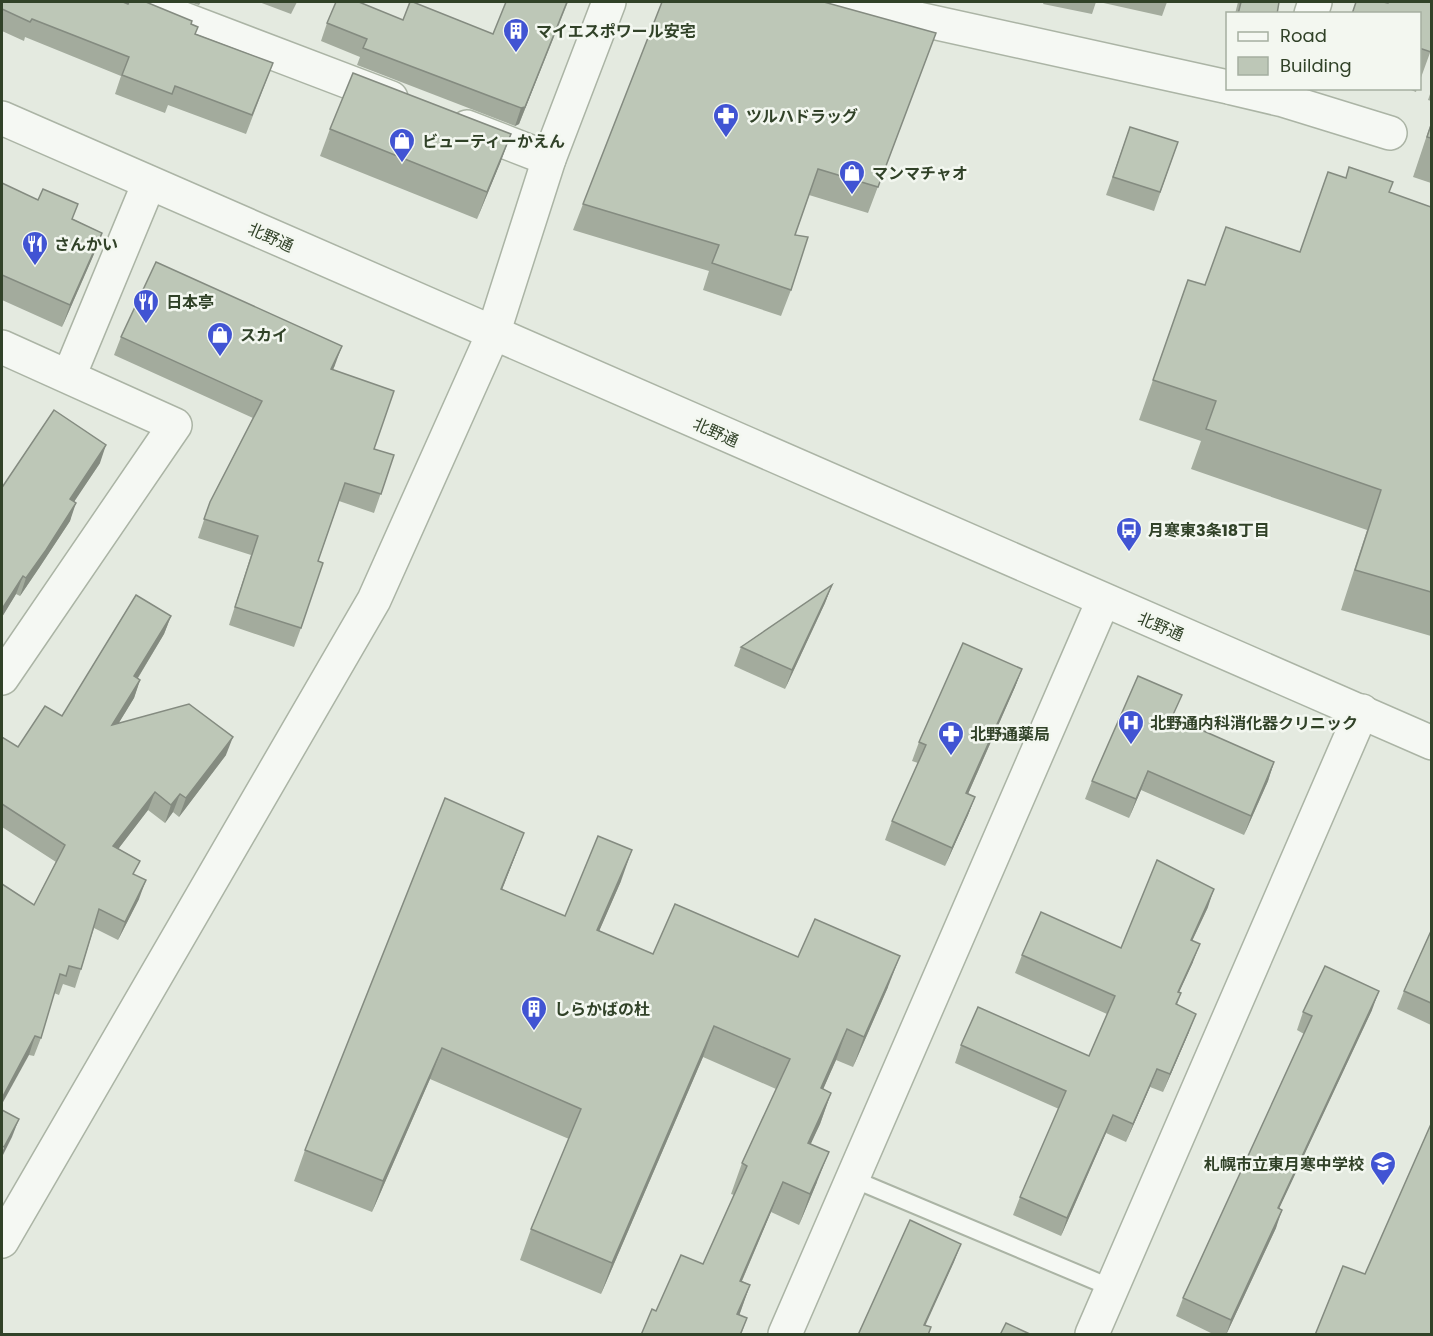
<svg xmlns="http://www.w3.org/2000/svg" width="1433" height="1336" font-family="Poppins,'Noto Sans JP',sans-serif">
	<rect width="100%" height="100%" fill="#e4eae0"/>
	<g fill="none" stroke-linecap="round" stroke-linejoin="round">
		<defs>
			<polyline id="service" points="853,1179 1112,1288"/>
			<g id="minor">
				<polyline points="139,2 391,98"/>
				<polyline points="841,2 1228,87"/>
				<polyline points="1311,14 1315,2"/>
				<polyline points="1232,88 1283,100 1390,133"/>
				<polyline points="467,127 549,159"/>
				<polyline points="2,347 175,425 2,678"/>
				<polyline points="69,376 149,183"/>
				<polyline points="2,1241 374,600 493,334 549,159 609,2"/>
				<polyline points="785,1334 1103,601"/>
				<polyline points="1092,1334 1362,711"/>
			</g>
			<polyline id="tertiary" points="2,118 1432,743"/>
		</defs>
		<!-- service casing -->
		<use href="#service" stroke="#abb4a5" stroke-width="20"/>
		<!-- minor casing -->
		<use href="#minor" stroke="#abb4a5" stroke-width="36"/>
		<!-- tertiary casing -->
		<use href="#tertiary" stroke="#abb4a5" stroke-width="36"/>
		<!-- service -->
		<use href="#service" stroke="#f5f8f3" stroke-width="16"/>
		<!-- minor -->
		<use href="#minor" stroke="#f5f8f3" stroke-width="33"/>
		<!-- tertiary -->
		<use href="#tertiary" stroke="#f5f8f3" stroke-width="33"/>
	</g>
	<!-- wall -->
	<g fill="#a3ab9d">
		<polygon points="2,2 191,24 196,34 273,63 246,134 168,105 165,113 115,94 121,76 25,37 24,41 2,31"/>
		<polygon points="189,2 201,2 199,5"/>
		<polygon points="259,2 297,2 291,14"/>
		<polygon points="568,2 519,124 515,126 357,65 360,57 321,41 327,23 403,20 493,34"/>
		<polygon points="1044,2 1096,2 1092,14 1043,4"/>
		<polygon points="1099,2 1167,2 1162,16"/>
		<polygon points="1238,2 1279,2 1277,14 1235,14"/>
		<polygon points="1388,2 1431,2 1431,50 1419,83 1419,14 1388,3"/>
		<polygon points="936,33 868,213 809,195 795,235 791,290 781,316 703,290 709,271 573,230 583,204"/>
		<polygon points="1406,88 1417,88 1416,92"/>
		<polygon points="1431,91 1431,101 1428,100"/>
		<polygon points="1431,123 1431,183 1413,177"/>
		<polygon points="1130,127 1178,142 1154,211 1106,195"/>
		<polygon points="330,129 501,161 477,219 320,156"/>
		<polygon points="1328,172 1431,207 1431,636 1341,610 1367,530 1191,469 1201,441 1139,420 1188,280 1205,285 1300,252"/>
		<polygon points="2,183 73,219 102,233 94,254 62,327 2,300"/>
		<polygon points="121,337 335,365 333,370 374,449 394,455 374,513 339,501 318,561 301,628 294,647 229,625 251,555 198,538 210,502 253,418 114,355"/>
		<polygon points="100,463 74,501 70,521 39,568 20,596 16,594 2,617 2,485 3,486"/>
		<polygon points="832,585 825,603 785,689 734,666 741,647"/>
		<polygon points="171,616 164,634 138,678 140,680 134,698 118,724 226,755 179,817 173,812 165,823 148,810 118,849 135,875 139,899 118,940 94,928 81,969 75,988 63,984 59,995 54,993 41,1038 34,1056 29,1055 34,905 56,862 2,827 2,737 18,747 62,716"/>
		<polygon points="1022,669 1015,687 968,794 975,797 968,815 945,866 885,840 892,821 918,763 912,761 919,742"/>
		<polygon points="1173,718 1274,762 1268,781 1244,835 1141,790 1129,818 1085,799 1092,781"/>
		<polygon points="524,833 502,890 565,916 621,881 599,931 653,954 798,957 888,987 853,1067 836,1060 823,1089 831,1093 820,1124 810,1144 817,1182 799,1225 771,1212 742,1281 750,1285 739,1315 747,1318 741,1335 641,1335 656,1311 703,1264 734,1195 731,1194 742,1163 776,1089 703,1057 601,1294 520,1260 531,1229 569,1139 430,1079 372,1212 294,1181 305,1150"/>
		<polygon points="1208,907 1192,941 1193,962 1179,992 1181,993 1177,1005 1189,1032 1163,1092 1150,1087 1126,1142 1106,1133 1061,1236 1013,1215 1020,1197 1059,1109 955,1063 961,1045 1089,1056 1107,1014 1015,973 1022,955 1121,948"/>
		<polygon points="1431,931 1431,1025 1397,1009 1404,991"/>
		<polygon points="1372,1010 1279,1208 1276,1228 1226,1335 1215,1335 1176,1316 1183,1298 1304,1034 1297,1030 1303,1012"/>
	</g>
	<!-- shaded-wall -->
	<g fill="#848b80">
		<polygon points="567,2 519,124 515,126 521,108"/>
		<polygon points="511,134 501,161 477,219 487,192"/>
		<polygon points="102,233 94,254 62,327 70,305"/>
		<polygon points="342,346 335,365 325,387 331,369"/>
		<polygon points="106,445 100,463 64,517 70,499"/>
		<polygon points="76,503 70,521 39,568 20,596 26,578"/>
		<polygon points="23,576 16,594 2,617 2,609"/>
		<polygon points="832,585 825,603 785,689 792,670"/>
		<polygon points="171,616 164,634 128,694 134,676"/>
		<polygon points="1022,669 1015,687 960,812 966,793"/>
		<polygon points="140,680 134,698 106,744 112,725"/>
		<polygon points="233,737 226,755 179,817 186,798"/>
		<polygon points="1274,762 1268,781 1244,835 1251,816"/>
		<polygon points="1148,771 1141,790 1129,818 1136,799"/>
		<polygon points="155,792 148,810 106,865 113,846"/>
		<polygon points="180,794 173,812 165,823 171,805"/>
		<polygon points="975,797 968,815 945,866 952,848"/>
		<polygon points="524,833 512,864 490,920 501,889"/>
		<polygon points="632,850 621,881 586,961 597,930"/>
		<polygon points="146,880 139,899 118,940 125,922"/>
		<polygon points="1214,889 1208,907 1184,958 1191,940"/>
		<polygon points="1200,944 1193,962 1171,1010 1178,992"/>
		<polygon points="900,956 888,987 853,1067 864,1037"/>
		<polygon points="1379,991 1372,1010 1271,1226 1278,1208"/>
		<polygon points="1196,1014 1189,1032 1163,1092 1170,1074"/>
		<polygon points="714,1026 703,1057 601,1294 612,1263"/>
		<polygon points="847,1029 836,1060 810,1119 821,1088"/>
		<polygon points="35,1036 29,1055 2,1104 2,1098"/>
		<polygon points="442,1048 430,1079 372,1212 383,1181"/>
		<polygon points="1157,1069 1150,1087 1126,1142 1133,1124"/>
		<polygon points="831,1093 820,1124 797,1174 808,1143"/>
		<polygon points="1113,1115 1106,1133 1061,1236 1067,1218"/>
		<polygon points="19,1119 12,1137 2,1157 2,1153 4,1147"/>
		<polygon points="829,1152 817,1182 799,1225 810,1194"/>
		<polygon points="783,1182 771,1212 729,1311 740,1281"/>
		<polygon points="1282,1210 1276,1228 1226,1335 1231,1320"/>
		<polygon points="961,1244 954,1262 921,1335 924,1325"/>
		<polygon points="750,1285 739,1316 737,1314"/>
	</g>
	<!-- building -->
	<g fill="#bdc7b7" stroke="#848b80" stroke-width="1.5">
		<polygon points="2,2 123,2 128,4 129,2 146,2 192,21 191,24 198,27 195,34 273,63 252,115 175,86 172,94 122,75 129,57 32,19 30,22 2,9"/>
		<polygon points="336,2 359,2 403,20 410,2 413,2 493,34 506,2 567,2 525,107 521,108 363,48 367,39 327,23"/>
		<polygon points="662,2 824,2 936,33 878,187 818,169 795,235 808,237 791,290 712,263 719,245 583,204"/>
		<polygon points="1241,2 1279,2 1277,14 1238,14"/>
		<polygon points="1356,2 1383,2 1388,3 1389,2 1431,2 1431,52 1419,48 1419,14 1352,14"/>
		<polygon points="353,73 511,134 487,192 330,129"/>
		<polygon points="1431,125 1431,138 1427,137"/>
		<polygon points="1130,127 1178,142 1160,192 1113,177"/>
		<polygon points="1349,167 1393,182 1389,192 1431,207 1431,592 1355,570 1381,490 1206,429 1216,401 1153,380 1188,280 1205,285 1226,227 1300,252 1328,172 1346,178"/>
		<polygon points="2,183 38,200 43,189 78,204 72,219 102,233 70,305 2,275"/>
		<polygon points="156,262 342,346 331,369 394,391 374,449 394,455 381,494 345,483 318,561 323,563 301,628 235,607 258,536 204,519 210,502 262,401 121,337"/>
		<polygon points="54,410 106,445 70,499 76,503 46,550 26,578 23,576 2,609 2,485 3,486"/>
		<polygon points="832,585 792,670 741,647"/>
		<polygon points="136,595 171,616 134,676 140,680 112,725 189,704 233,737 186,798 180,794 171,805 155,792 113,846 140,861 133,874 146,880 125,922 99,909 81,969 69,966 66,976 60,974 41,1038 35,1036 2,1098 2,884 34,905 65,845 2,804 2,737 18,747 45,706 62,716"/>
		<polygon points="963,643 1022,669 966,793 975,797 952,848 892,821 926,745 919,742"/>
		<polygon points="1138,676 1182,695 1172,717 1274,762 1251,816 1148,771 1136,799 1092,781"/>
		<polygon points="445,798 524,833 501,889 565,916 598,836 632,850 597,930 653,954 675,904 798,957 815,919 900,956 864,1037 847,1029 821,1088 831,1093 808,1143 829,1152 810,1194 783,1182 740,1281 750,1285 737,1314 747,1318 740,1335 641,1335 652,1309 656,1311 681,1255 703,1264 747,1166 742,1163 790,1059 714,1026 612,1263 531,1229 581,1109 442,1048 383,1181 305,1150"/>
		<polygon points="1157,860 1214,889 1191,940 1200,944 1178,992 1181,993 1176,1004 1196,1014 1170,1074 1157,1069 1133,1124 1113,1115 1067,1218 1020,1197 1066,1091 961,1045 978,1007 1089,1056 1115,996 1022,955 1041,912 1121,948"/>
		<polygon points="1431,931 1431,1003 1404,991"/>
		<polygon points="1325,966 1379,991 1278,1208 1282,1210 1231,1320 1183,1298 1312,1016 1303,1012"/>
		<polygon points="2,1110 19,1119 4,1147 2,1146"/>
		<polygon points="1431,1124 1431,1335 1315,1335 1343,1266 1365,1274"/>
		<polygon points="910,1220 961,1244 924,1325 931,1327 928,1335 858,1335"/>
		<polygon points="1006,1323 1032,1335 1000,1335"/>
	</g>
	<!-- icons -->
	<defs>
		<symbol id="building-pin" viewBox="-11 -11 22 30"><path d="M0 17L-7.5 6A9.5 9.5 0 1 1 7.5 6Z" fill="#4154d3" stroke="#f3f7f0"/><path d="M-4-6H4V6H1V3H-1V6H-4ZM-2.5-4.3h1.7v1.8h-1.7ZM.8-4.3h1.7v1.8H.8ZM-2.5-1h1.7V.8h-1.7ZM.8-1h1.7V.8H.8Z" fill="#fff"/></symbol>
		<symbol id="pharmacy-pin" viewBox="-11 -11 22 30"><path d="M0 17L-7.5 6A9.5 9.5 0 1 1 7.5 6Z" fill="#4154d3" stroke="#f3f7f0"/><path d="M-2-6h4v4h4v4h-4v4h-4v-4h-4v-4h4Z" fill="#fff"/></symbol>
		<symbol id="shop-pin" viewBox="-11 -11 22 30"><path d="M0 17L-7.5 6A9.5 9.5 0 1 1 7.5 6Z" fill="#4154d3" stroke="#f3f7f0"/><path d="M-5-2.5h2.3a2.7 3.5 0 0 1 5.4 0H5L5.5 6h-11ZM-1.5-2.5h3a1.5 2.3 0 0 0-3 0Z" fill="#fff"/></symbol>
		<symbol id="restaurant-pin" viewBox="-11 -11 22 30"><path d="M0 17L-7.5 6A9.5 9.5 0 1 1 7.5 6Z" fill="#4154d3" stroke="#f3f7f0"/><path d="M-5-6h1v4h1v-4h1v4h1v-4h1v5L-1.5 .5V6h-2V.5L-5-1ZM5-6V6H3V1.5H1.5Q1.5-4 5-6Z" fill="#fff"/></symbol>
		<symbol id="bus-pin" viewBox="-11 -11 22 30"><path d="M0 17L-7.5 6A9.5 9.5 0 1 1 7.5 6Z" fill="#4154d3" stroke="#f3f7f0"/><path d="M-5-6H5V4H4V6H2V4H-2V6H-4V4H-5ZM-3.5-4V0h7V-4ZM-3.5 1.2v1.5H-2V1.2ZM2 1.2v1.5H3.5V1.2Z" fill="#fff"/></symbol>
		<symbol id="hospital-pin" viewBox="-11 -11 22 30"><path d="M0 17L-7.5 6A9.5 9.5 0 1 1 7.5 6Z" fill="#4154d3" stroke="#f3f7f0"/><path d="M-5-5h3v3.5h4V-5h3V5h-3V1.5h-4V5h-3Z" fill="#fff"/></symbol>
		<symbol id="school-pin" viewBox="-11 -11 22 30"><path d="M0 17L-7.5 6A9.5 9.5 0 1 1 7.5 6Z" fill="#4154d3" stroke="#f3f7f0"/><path d="M0-5L7-2L0 1L-7-2ZM-4 1L0 2.5L4 1V4Q0 6-4 4Z" fill="#fff"/></symbol>
	</defs>
	<g fill-rule="evenodd">
		<use href="#building-pin" x="501" y="16" width="30" height="40"/>
		<use href="#pharmacy-pin" x="711" y="101" width="30" height="40"/>
		<use href="#shop-pin" x="387" y="126" width="30" height="40"/>
		<use href="#shop-pin" x="837" y="158" width="30" height="40"/>
		<use href="#restaurant-pin" x="20" y="229" width="30" height="40"/>
		<use href="#restaurant-pin" x="131" y="287" width="30" height="40"/>
		<use href="#shop-pin" x="205" y="320" width="30" height="40"/>
		<use href="#bus-pin" x="1114" y="515" width="30" height="40"/>
		<use href="#hospital-pin" x="1116" y="708" width="30" height="40"/>
		<use href="#pharmacy-pin" x="936" y="719" width="30" height="40"/>
		<use href="#building-pin" x="519" y="994" width="30" height="40"/>
		<use href="#school-pin" x="1368" y="1149" width="30" height="40"/>
	</g>
	<g text-anchor="middle" stroke-width="5" stroke-linejoin="round" paint-order="stroke">
		<!-- poi labels -->
		<g font-size="16" font-weight="bold" fill="#314228" stroke="#f3f7f0" text-anchor="start">
			<text x="536" y="37">マイエスポワール安宅</text>
			<text x="746" y="122">ツルハドラッグ</text>
			<text x="422" y="147">ビューティーかえん</text>
			<text x="872" y="179">マンマチャオ</text>
			<text x="54" y="250">さんかい</text>
			<text x="166" y="308">日本亭</text>
			<text x="240" y="341">スカイ</text>
			<text x="1148" y="536">月寒東3条18丁目</text>
			<text x="1150" y="729">北野通内科消化器クリニック</text>
			<text x="970" y="740">北野通薬局</text>
			<text x="554" y="1015">しらかばの杜</text>
			<text x="1364" y="1170" text-anchor="end">札幌市立東月寒中学校</text>
		</g>
		<!-- street labels -->
		<g font-size="16" fill="#314228" stroke="#f3f7f0">
			<text transform="translate(271 237) rotate(24)" y="6">北野通</text>
			<text transform="translate(716 432) rotate(24)" y="6">北野通</text>
			<text transform="translate(1161 626) rotate(23)" y="6">北野通</text>
		</g>
	</g>
	<!-- border -->
	<rect width="1433" height="1336" fill="none" stroke="#314228" stroke-width="6"/>
	<!-- legend -->
	<rect x="1226" y="12" width="195" height="78" fill="#f3f7f0" stroke="#a5afa0" stroke-width="1.5"/>
	<rect x="1238" y="32" width="30" height="9" fill="#f5f8f3" stroke="#a5afa0" stroke-width="1.5"/>
	<text x="1280" y="42" font-size="18" fill="#314228">Road</text>
	<rect x="1238" y="57" width="30" height="18" fill="#bdc7b7" stroke="#a5afa0" stroke-width="1.5"/>
	<text x="1280" y="72" font-size="18" fill="#314228">Building</text>
</svg>
